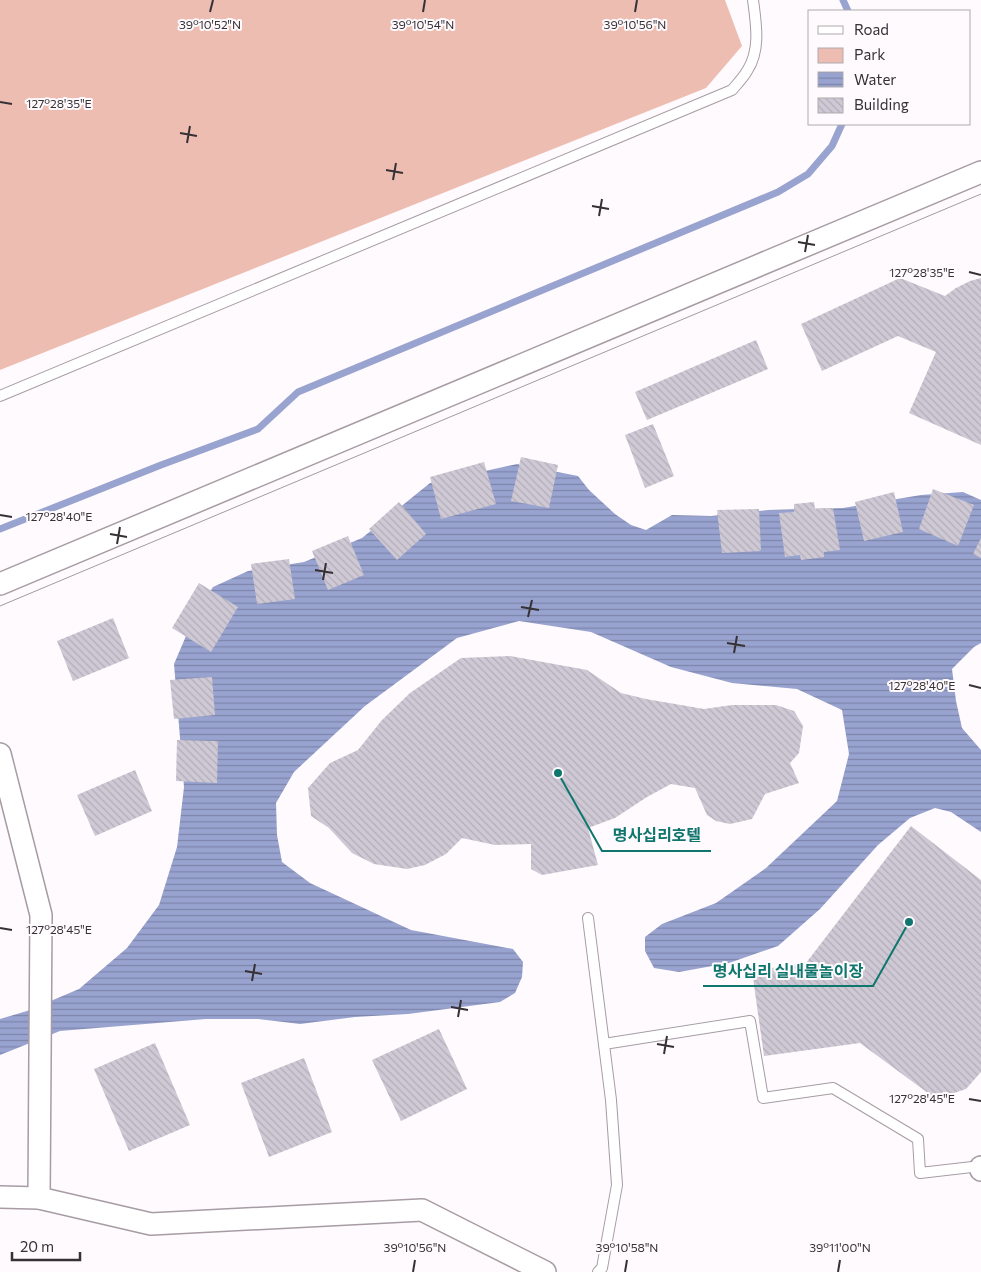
<svg xmlns="http://www.w3.org/2000/svg" width="981" height="1272" font-family="Commissioner,'Noto Sans KR',sans-serif">
	<defs>
		<pattern id="water-rules" width="6" height="5" patternUnits="userSpaceOnUse" patternTransform="scale(1.25)"><rect width="6" height="5" fill="#98a3d0"/><path d="M0 2.5h6" fill="none" stroke="#7d85aa"/></pattern>
		<pattern id="building-back-hatch" width="6" height="6" patternUnits="userSpaceOnUse" patternTransform="scale(1.25)"><rect width="6" height="6" fill="#cec9d5"/><path d="M-1 5l2 2M0 0l6 6M5-1l2 2" fill="none" stroke="#b2adb7"/></pattern>
	</defs>
	<rect width="100%" height="100%" fill="#fffafd"/>
	<!-- green -->
	<polygon fill="#eebdb2" points="0,0 725,0 742,46 706,88 0,370"/>
	<!-- water -->
	<polygon fill="url(#water-rules)" points="517,464 578,476 589,490 615,514 631,525 646,530 672,515 711,516 768,510 843,508 921,495 963,492 981,500 981,643 974,647 952,669 956,701 962,728 981,750 981,832 951,812 935,808 910,818 878,845 820,909 778,946 729,963 679,972 654,968 645,951 645,937 662,924 716,903 766,868 837,801 849,754 842,710 797,689 732,683 671,667 591,632 519,621 457,638 365,706 294,772 276,803 277,835 282,862 310,883 411,930 513,949 523,962 522,977 515,993 500,1002 408,1014 355,1017 300,1024 258,1019 206,1019 60,1031 0,1055 0,1019 27,1011 79,989 127,948 159,905 177,847 184,787 174,664 195,615 213,587 248,571 304,562 362,538 430,483"/>
	<g fill="none" stroke-linecap="round" stroke-linejoin="round">
		<!-- stream -->
		<g stroke="#98a3d0" stroke-width="7">
			<polyline points="843,0 848,11"/>
			<polyline points="0,529 161,465 258,429 298,392 778,192 808,174 832,146 842,124"/>
		</g>
	</g>
	<!-- building -->
	<g fill="url(#building-back-hatch)">
		<polygon points="900,278 945,296 956,288 970,281 981,278 981,445 909,413 936,352 898,336 822,371 801,324"/>
		<polygon points="756,340 768,369 647,420 635,392"/>
		<polygon points="653,424 674,476 645,488 625,435"/>
		<polygon points="521,457 558,465 549,508 511,501"/>
		<polygon points="484,462 496,504 441,519 430,477"/>
		<polygon points="933,489 974,505 958,546 919,529"/>
		<polygon points="894,492 903,532 864,541 855,502"/>
		<polygon points="399,502 426,534 397,560 369,529"/>
		<polygon points="814,502 815,509 833,508 840,550 824,552 824,557 801,560 800,555 785,557 779,513 794,512 794,504"/>
		<polygon points="759,509 761,551 722,553 717,510"/>
		<polygon points="348,536 364,575 328,590 312,551"/>
		<polygon points="981,538 981,558 973,554"/>
		<polygon points="289,559 295,599 257,604 251,564"/>
		<polygon points="199,583 238,607 211,652 172,628"/>
		<polygon points="113,618 129,658 73,681 57,641"/>
		<polygon points="510,656 587,670 621,693 646,699 704,709 732,705 776,705 794,711 803,726 799,753 790,763 799,783 765,794 752,819 730,824 716,821 707,815 695,788 671,784 647,797 615,818 588,828 598,865 542,875 531,869 531,844 495,845 462,838 446,854 425,865 407,869 374,864 352,853 329,828 311,816 308,788 330,763 358,750 382,720 410,693 461,658"/>
		<polygon points="212,677 215,715 174,719 170,680"/>
		<polygon points="177,740 218,741 217,783 176,781"/>
		<polygon points="135,770 152,811 95,836 77,795"/>
		<polygon points="911,826 981,880 981,1072 966,1089 936,1099 860,1043 764,1056 752,971 806,963"/>
		<polygon points="439,1029 467,1089 401,1121 372,1060"/>
		<polygon points="155,1043 190,1125 129,1151 94,1069"/>
		<polygon points="304,1058 332,1132 269,1157 241,1083"/>
	</g>
	<g fill="none" stroke-linecap="round" stroke-linejoin="round">
		<defs>
			<g id="lane">
				<path d="M0,396L732,90C737,84 743,78 747,71C761,50 756,23 753,0"/>
				<polyline points="588,918 611,1100 617,1185 602,1268 598,1272"/>
				<polyline points="604,1044 750,1021 763,1098 833,1088 918,1139 920,1173 981,1166"/>
			</g>
			<g id="street">
				<polyline points="0,584 981,172"/>
				<polyline points="0,754 41,915 39,1198"/>
				<polyline points="981,1167 981,1170"/>
				<polyline points="0,1197 39,1198 151,1224 422,1210 545,1272"/>
			</g>
		</defs>
		<!-- lane casing -->
		<use href="#lane" stroke="#a79ca4" stroke-width="12"/>
		<!-- street casing -->
		<use href="#street" stroke="#a79ca4" stroke-width="24"/>
		<!-- lane -->
		<use href="#lane" stroke="#fff" stroke-width="10"/>
		<!-- street -->
		<use href="#street" stroke="#fff" stroke-width="21"/>
		<!-- tram -->
		<polyline stroke="#a19c9f" stroke-width="1" points="0,606 981,194"/>
	</g>
	<!-- ticks -->
	<path fill="none" stroke="#363135" stroke-width="2" d="M210,12L213,0M423,12L425,0M635,12L637,0M0,102L12,104M180,133L197,136M187,143L190,126M386,170L403,173M393,180L396,163M592,206L609,209M599,216L602,199M798,242L815,245M805,252L808,235M969,272L981,275M0,515L12,517M110,534L127,537M117,544L120,527M315,570L333,573M323,580L326,563M521,607L539,610M528,617L532,600M727,643L745,646M734,653L737,636M969,685L981,688M0,928L12,930M245,971L262,974M252,981L255,964M451,1007L468,1010M458,1017L461,1000M657,1044L674,1047M664,1054L667,1036M969,1099L981,1101M413,1272L415,1260M625,1272L627,1260M838,1272L840,1260"/>
	<g font-size="12" text-anchor="middle" fill="#363135" stroke="#fffafd" stroke-width="4" stroke-linejoin="round" paint-order="stroke">
		<text x="210" y="29">39°10'52"N</text>
		<text x="423" y="29">39°10'54"N</text>
		<text x="635" y="29">39°10'56"N</text>
		<text x="59" y="108">127°28'35"E</text>
		<text x="922" y="277">127°28'35"E</text>
		<text x="59" y="521">127°28'40"E</text>
		<text x="922" y="690">127°28'40"E</text>
		<text x="59" y="934">127°28'45"E</text>
		<text x="922" y="1103">127°28'45"E</text>
		<text x="415" y="1252">39°10'56"N</text>
		<text x="627" y="1252">39°10'58"N</text>
		<text x="840" y="1252">39°11'00"N</text>
	</g>
	<!-- callouts -->
	<path fill="none" stroke="#0f766e" stroke-width="2" d="M558 773L602 851H711M909 922L873 986H703"/>
	<g fill="#0f766e" stroke="#fffafd" stroke-width="2">
		<circle cx="558" cy="773" r="5"/>
		<circle cx="909" cy="922" r="5"/>
	</g>
	<g font-size="16" text-anchor="middle" font-weight="bold" fill="#0f766e" stroke="#fffafd" stroke-width="4" stroke-linejoin="round" paint-order="stroke">
		<text x="657" y="841">명사십리호텔</text>
		<text x="788" y="977">명사십리 실내물놀이장</text>
	</g>
	<!-- legend -->
	<rect x="808" y="10" width="162" height="115" fill="#fffafd" stroke="#afaaad"/>
	<rect x="818" y="26" width="25" height="8" fill="#ffffff" stroke="#afaaad"/>
	<text x="854" y="35" font-size="15" fill="#363135">Road</text>
	<rect x="818" y="48" width="25" height="15" fill="#eebdb2" stroke="#afaaad"/>
	<text x="854" y="60" font-size="15" fill="#363135">Park</text>
	<rect x="818" y="72" width="25" height="15" fill="url(#water-rules)" stroke="#afaaad"/>
	<text x="854" y="85" font-size="15" fill="#363135">Water</text>
	<rect x="818" y="98" width="25" height="15" fill="url(#building-back-hatch)" stroke="#afaaad"/>
	<text x="854" y="110" font-size="15" fill="#363135">Building</text>
	<!-- scale -->
	<path d="M12 1252v8h68v-8" fill="none" stroke="#363135" stroke-width="2.5"/>
	<text x="20" y="1252" font-size="15" fill="#363135" stroke="#fffafd" stroke-width="4" paint-order="stroke">20 m</text>
</svg>
